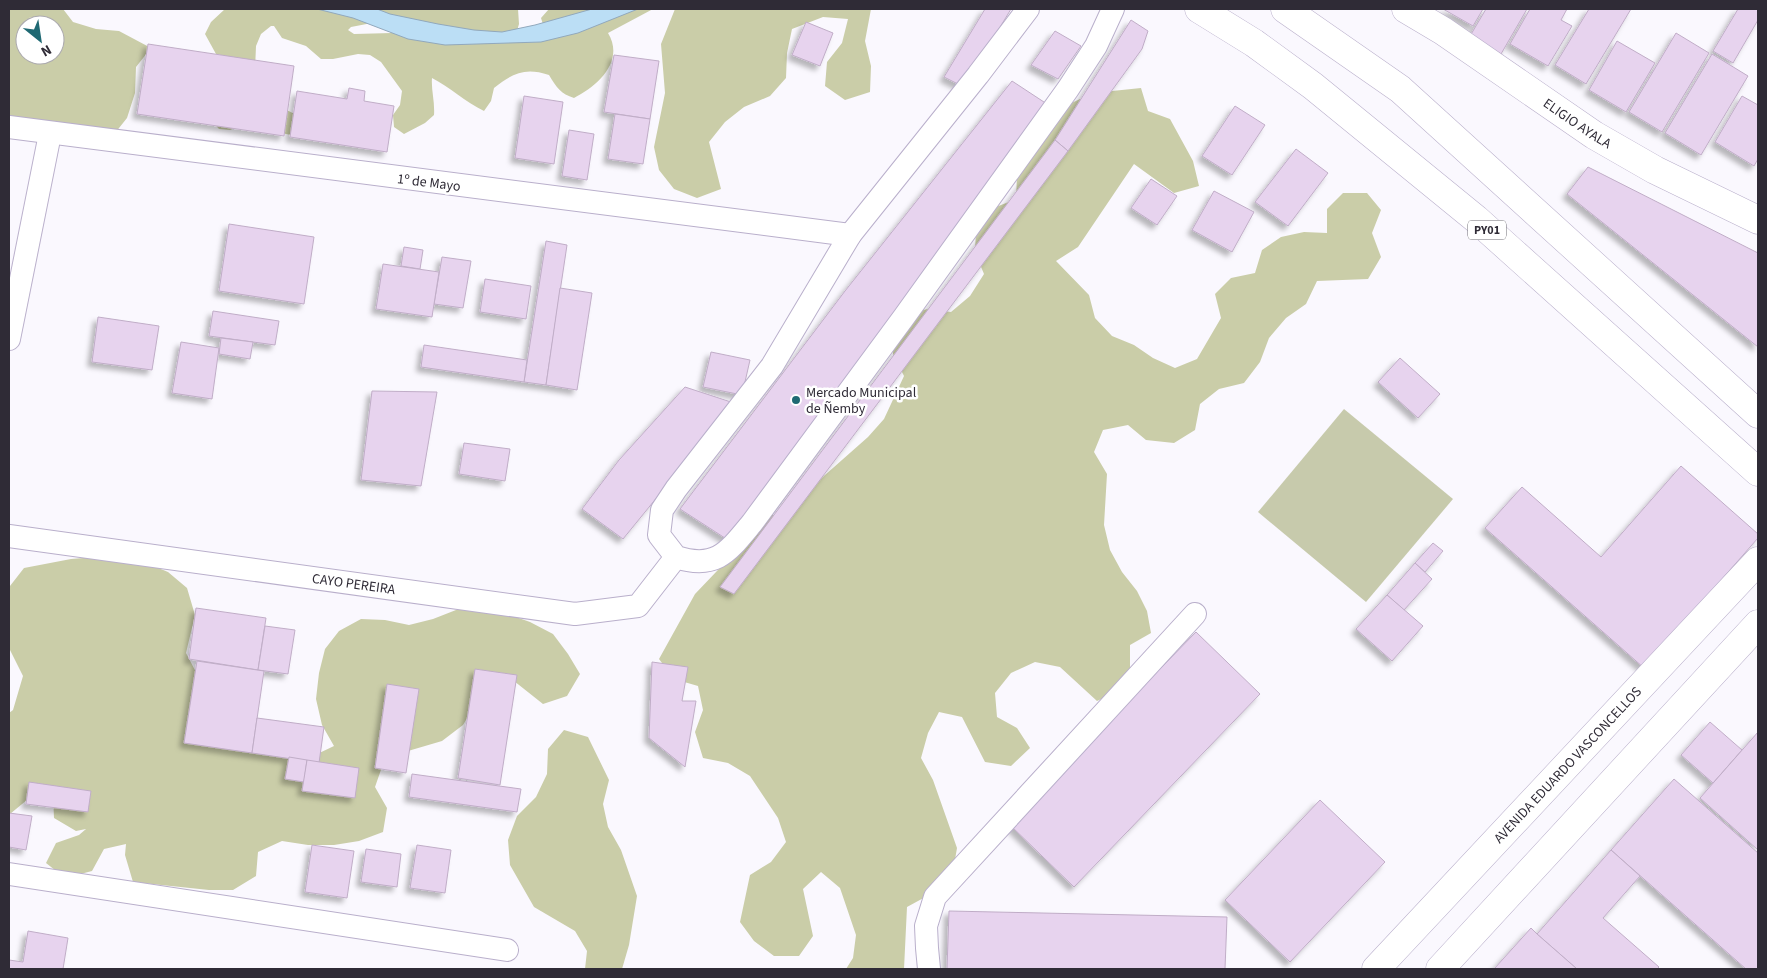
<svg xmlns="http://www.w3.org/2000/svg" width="1767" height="978" font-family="'Source Sans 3',sans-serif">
	<defs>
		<filter id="shadow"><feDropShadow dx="-4.5" dy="4.5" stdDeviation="2.5" flood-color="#0004"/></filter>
	</defs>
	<rect width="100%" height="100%" fill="#faf8fe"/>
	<!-- green -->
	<polygon fill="#c7caac" points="1344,409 1453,499 1366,602 1258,512"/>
	<!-- forest -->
	<g fill="#cacda8" fill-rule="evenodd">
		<path d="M9,9H63L73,22L96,29L119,31L151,48L136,67L135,93L127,118L111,138L9,118ZM25,25H55V55H25Z"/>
		<path d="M225,9H518L519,24L514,41L546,34L541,18L549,9H653L608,33C625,61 598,86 574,98C561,94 556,87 549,75C525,67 513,73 494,88L491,101L484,111C465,102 450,87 432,78C431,90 435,102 434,115L425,123L404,134L394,127L393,115L400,105L402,91L381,62L370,55L358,54L333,59H321L306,46L282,38L274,26H271L261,34L256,46L255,70L283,108L306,120L296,136L241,125L230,130L219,129L211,120L230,57L216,54L205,34L211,22ZM377,22L392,33L354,34L348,30L351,27Z"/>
		<polygon points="675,9 871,9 865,41 871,66 870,92 845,100 825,86 827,62 842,43 848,19 823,17 792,29 787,53 786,78 770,96 744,107 725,122 709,142 721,189 697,198 674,189 659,170 654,147 665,93 661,44"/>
		<polygon points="1141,88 1148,111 1170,119 1193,161 1199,186 1174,193 1134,164 1078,247 1056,261 1089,295 1095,318 1112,336 1134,345 1153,358 1175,368 1197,359 1221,318 1215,294 1231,278 1255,273 1262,250 1281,237 1304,232 1327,233 1327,209 1343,193 1367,193 1381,210 1372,233 1381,257 1368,279 1317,281 1306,304 1286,318 1269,338 1260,362 1244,383 1219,389 1200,404 1195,430 1174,443 1146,440 1128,425 1103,430 1094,452 1107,474 1104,525 1110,550 1122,572 1137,591 1147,611 1151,633 1130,645 1130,670 1119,691 1097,701 1060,667 1035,662 1011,673 995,693 997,717 1017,728 1030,748 1011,766 985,762 962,717 939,712 928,733 921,758 933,780 957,848 951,883 907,907 904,969 846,969 853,958 856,935 840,888 821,872 803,889 813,936 799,956 774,956 754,941 740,922 750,875 771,862 786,842 778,818 750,776 728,763 703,758 695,732 703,710 698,686 674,679 659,659 695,594 737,550 765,513 787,519 799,498 868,437 884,419 904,376 893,354 893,330 908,313 928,309 951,312 970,296 984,274 975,252 976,228 991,209 1016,199 1017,175 1052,112 1093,93"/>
		<polygon points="120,555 144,562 168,572 187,588 195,615 186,653 198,676 204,700 313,756 334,746 322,725 316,699 319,673 325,649 339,631 361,619 385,620 409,625 433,619 456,610 484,606 530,622 553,634 568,654 580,674 567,696 543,704 504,673 479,679 475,705 463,725 442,741 408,751 383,764 375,787 387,808 383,832 359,841 334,845 308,845 282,841 258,852 256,876 233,890 209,890 133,882 125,855 126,844 104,849 92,871 65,878 46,863 56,843 79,835 86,829 76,831 54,818 53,794 45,785 10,814 9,814 9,713 13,710 23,676 9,648 10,586 24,568 71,559"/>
		<polygon points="564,730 588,737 609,780 603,804 608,827 621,850 637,896 629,945 622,969 585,969 587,951 575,931 534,907 510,865 508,840 517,816 536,797 547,774 548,749"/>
	</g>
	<!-- water -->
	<polygon fill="#bbdef5" stroke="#91a8bc" points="317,9 377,9 390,14 438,24 474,30 502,32 535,25 592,9 638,9 578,33 541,42 445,45 408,39 353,18"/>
	<!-- building -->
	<g fill="#e7d3ee" stroke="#c0adc7" filter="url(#shadow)">
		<polygon points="985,9 1011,9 964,87 944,77"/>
		<polygon points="1443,9 1483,9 1473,26"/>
		<polygon points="1486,9 1527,9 1501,54 1470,36"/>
		<polygon points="1530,9 1567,9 1561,20 1572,26 1548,66 1510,44"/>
		<polygon points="1589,9 1631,9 1586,84 1555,65"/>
		<polygon points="1738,9 1758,9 1758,20 1733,63 1713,51"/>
		<polygon points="1131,20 1148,31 1142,49 1068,151 1055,140"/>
		<polygon points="806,22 833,33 820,66 792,55"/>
		<polygon points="1055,31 1081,46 1058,79 1031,65"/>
		<polygon points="1676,33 1709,53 1662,132 1629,112"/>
		<polygon points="1617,41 1655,63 1626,112 1589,90"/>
		<polygon points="148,44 294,66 284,136 137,114"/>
		<polygon points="1712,54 1748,76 1701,155 1665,133"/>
		<polygon points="614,55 659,61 650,119 604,112"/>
		<polygon points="1012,81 1047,104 728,540 680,509 845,291"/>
		<polygon points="349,88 365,91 364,101 394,106 387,152 290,137 297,91 347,99"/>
		<polygon points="524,96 563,102 554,164 515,158"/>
		<polygon points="1742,96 1758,105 1758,159 1754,166 1715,142"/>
		<polygon points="1235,106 1265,125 1232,175 1202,156"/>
		<polygon points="615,114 650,119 643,164 608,159"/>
		<polygon points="569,130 594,134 587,180 562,176"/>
		<polygon points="1055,140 1068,151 734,594 720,587"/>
		<polygon points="1296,149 1328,173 1288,226 1255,202"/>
		<polygon points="1588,167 1758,253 1758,347 1567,194"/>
		<polygon points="1151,179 1177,196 1157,225 1131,208"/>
		<polygon points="1214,191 1254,212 1232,252 1192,230"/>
		<polygon points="229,224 314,237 304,304 219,291"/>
		<polygon points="546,241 567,245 546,385 524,382"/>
		<polygon points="404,247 423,250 420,269 401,266"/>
		<polygon points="442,257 471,261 463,308 434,304"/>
		<polygon points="383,264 439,272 432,317 376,309"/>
		<polygon points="485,279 531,286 526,319 480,312"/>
		<polygon points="560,288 592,293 577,390 546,385"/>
		<polygon points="213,311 279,321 275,345 209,336"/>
		<polygon points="98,317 159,326 152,370 92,362"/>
		<polygon points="221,338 253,342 250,359 219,354"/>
		<polygon points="181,342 219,348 212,399 172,393"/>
		<polygon points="424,345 527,360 524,382 421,367"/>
		<polygon points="711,352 750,360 742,395 703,387"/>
		<polygon points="1400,358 1440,394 1418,418 1378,382"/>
		<polygon points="685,387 734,403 623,539 582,509 619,460"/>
		<polygon points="372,391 437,392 421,486 361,480"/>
		<polygon points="464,443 510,449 505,481 459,474"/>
		<polygon points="1681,466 1758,534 1758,538 1644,668 1485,528 1522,487 1601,557"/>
		<polygon points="1433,543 1443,551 1425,572 1415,563"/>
		<polygon points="1415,563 1432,579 1404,610 1387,595"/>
		<polygon points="1387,595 1423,626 1392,661 1356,629"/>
		<polygon points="196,608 266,618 258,670 189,659"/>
		<polygon points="265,626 295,630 288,674 258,670"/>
		<polygon points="1196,632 1260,694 1074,887 1009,824"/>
		<polygon points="197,661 264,671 252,753 184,743"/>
		<polygon points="652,662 688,667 682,701 696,701 685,767 649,738"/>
		<polygon points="475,669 517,675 500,785 458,778"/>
		<polygon points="387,684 419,689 406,773 375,768"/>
		<polygon points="257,718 324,727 319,763 252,753"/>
		<polygon points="1710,722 1742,750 1713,783 1681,755"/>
		<polygon points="1758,732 1758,850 1700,798"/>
		<polygon points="289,757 307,760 304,782 285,779"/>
		<polygon points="307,760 359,768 355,798 302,791"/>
		<polygon points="412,774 521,789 517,812 409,797"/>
		<polygon points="1674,779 1758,853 1758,969 1746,969 1611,850"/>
		<polygon points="29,782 91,791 88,812 26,804"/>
		<polygon points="1320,800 1385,862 1290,962 1225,900"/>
		<polygon points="9,813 32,816 26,850 9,847"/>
		<polygon points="312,845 354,851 347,898 305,892"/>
		<polygon points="417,845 451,850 445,893 410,888"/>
		<polygon points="366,849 401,854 397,887 361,882"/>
		<polygon points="1611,850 1640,876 1603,918 1659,967 1657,969 1577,969 1537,934"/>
		<polygon points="949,911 1227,917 1225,969 947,969"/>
		<polygon points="1531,928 1537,934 1577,969 1494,969"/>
		<polygon points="28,931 68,938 63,969 9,969 9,960 23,962"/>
	</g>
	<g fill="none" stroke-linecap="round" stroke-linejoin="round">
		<defs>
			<g id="street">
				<path d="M1028,9L978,75L850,235L772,366L676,489L662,510L659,535L676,557C716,570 728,552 752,523L904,317L1068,89L1096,46L1113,9"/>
				<polyline points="9,127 850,235"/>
				<polyline points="9,339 50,134"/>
				<path id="s1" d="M9,536L575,614L638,606L676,557"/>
				<polyline points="9,874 507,950"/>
				<polyline points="929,969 927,948 926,926 935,897 1195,614"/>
			</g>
			<g id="secondary">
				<path id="s2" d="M1406,9L1443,31L1594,135L1655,170L1758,220"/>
				<path id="s3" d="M1376,969L1758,561"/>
				<polyline points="1440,969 1758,624"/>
			</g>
			<g id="highway">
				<polyline points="1199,9 1254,43 1313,86 1476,219 1758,472"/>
				<polyline points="1285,9 1400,89 1758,414"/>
			</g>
		</defs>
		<!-- street casing -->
		<use href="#street" stroke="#b9afcb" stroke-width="24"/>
		<!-- secondary casing -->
		<use href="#secondary" stroke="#b9afcb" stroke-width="29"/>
		<!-- highway casing -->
		<use href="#highway" stroke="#b9afcb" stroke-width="29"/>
		<!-- street -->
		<use href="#street" stroke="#fff" stroke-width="22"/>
		<!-- secondary -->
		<use href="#secondary" stroke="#fff" stroke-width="28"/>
		<!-- highway -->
		<use href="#highway" stroke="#fff" stroke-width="28"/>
	</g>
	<!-- markers -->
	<circle fill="#1f6973" stroke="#fff" stroke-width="2" cx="796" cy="400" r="5"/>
	<g text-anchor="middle" stroke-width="5" stroke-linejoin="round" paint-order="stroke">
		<!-- shield labels -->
		<rect fill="#fff" stroke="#6d6b72" stroke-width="1" x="1468" y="220.5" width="38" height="19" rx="4"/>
		<g font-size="12" font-weight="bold" fill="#2f2b36">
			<text x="1487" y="234">PY01</text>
		</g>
		<!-- street labels -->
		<g font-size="14" fill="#2f2b36" stroke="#fff">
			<text dy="5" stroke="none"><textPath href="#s2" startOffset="206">ELIGIO AYALA</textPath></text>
			<text transform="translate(429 182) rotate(7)" y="5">1º de Mayo</text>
			<text dy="5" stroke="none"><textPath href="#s1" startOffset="348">CAYO PEREIRA</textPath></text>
			<text dy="5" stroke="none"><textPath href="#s3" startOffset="280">AVENIDA EDUARDO VASCONCELLOS</textPath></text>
		</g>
		<!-- poi labels -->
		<g font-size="14" fill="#2f2b36" stroke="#fff" text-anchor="start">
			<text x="806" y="397">Mercado Municipal<tspan x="806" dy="16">de Ñemby</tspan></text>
		</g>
	</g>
	<!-- border -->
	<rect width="1767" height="978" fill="none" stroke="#2f2b36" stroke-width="20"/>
	<!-- north arrow -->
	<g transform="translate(40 40) rotate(150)"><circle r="24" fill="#ffffff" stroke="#acaaaf"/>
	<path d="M0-4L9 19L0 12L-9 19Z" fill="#1f6973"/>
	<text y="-8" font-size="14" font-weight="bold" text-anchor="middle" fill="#2f2b36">N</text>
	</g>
</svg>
